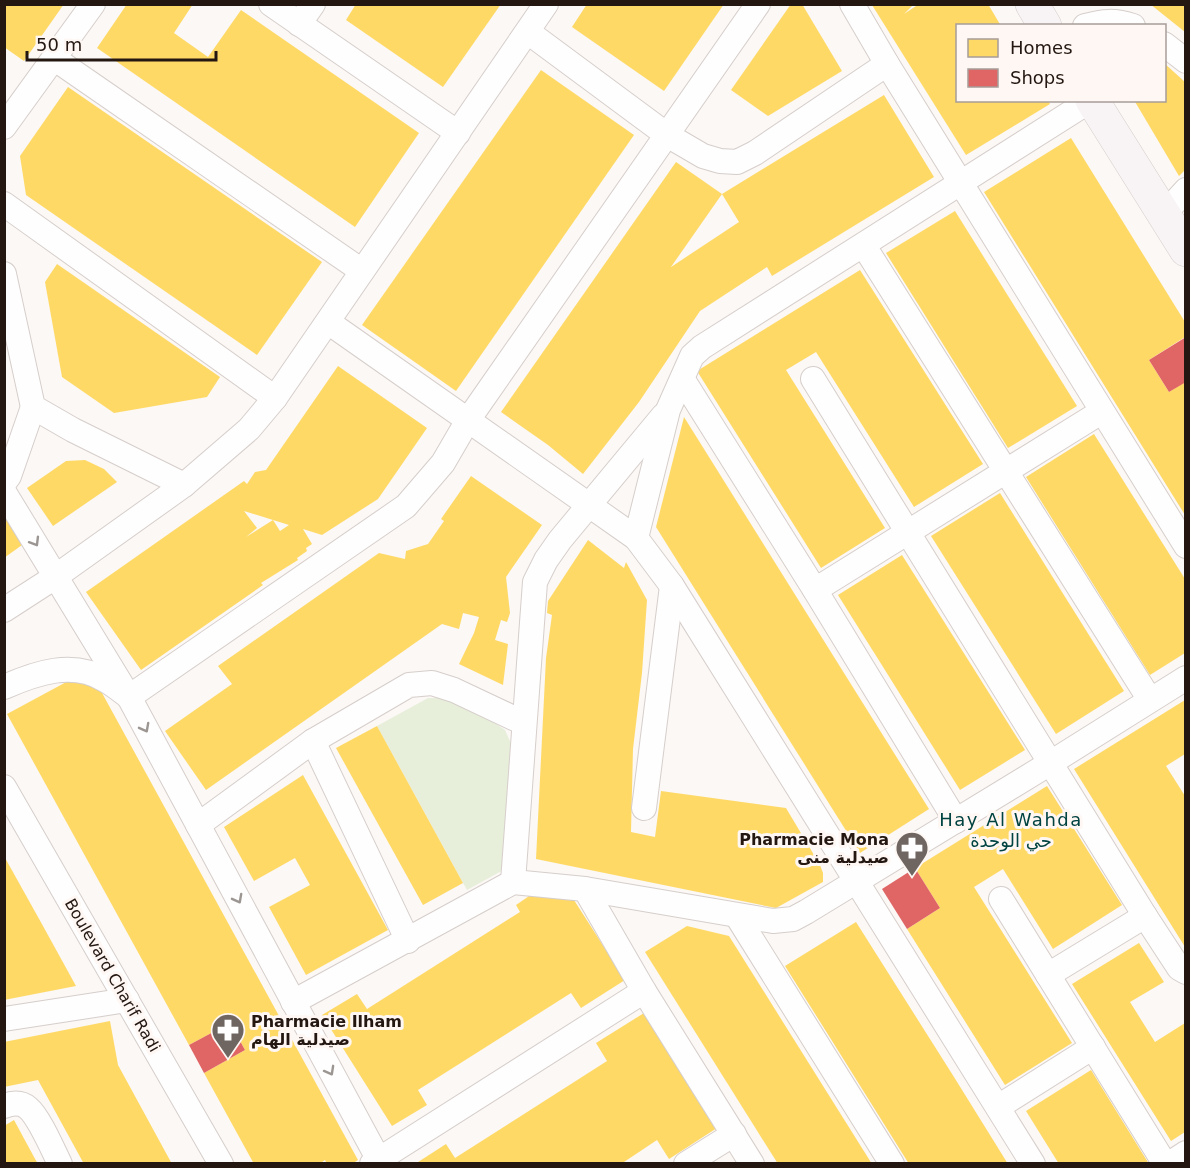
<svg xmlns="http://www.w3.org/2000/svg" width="1190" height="1168" font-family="'DejaVu Sans','Noto Naskh Arabic',sans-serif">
	<rect width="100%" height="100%" fill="#fbf8f6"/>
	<!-- green -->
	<polygon fill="#e7efda" points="428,698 446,698 486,717 505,730 513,748 507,868 467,890 377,726"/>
	<!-- homes -->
	<g fill="#ffd966" fill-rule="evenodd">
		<polygon points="4,4 64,4 24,61 4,47"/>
		<polygon points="127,4 193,4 174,33 208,57 241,10 419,133 355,227 97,48"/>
		<polygon points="356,4 501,4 443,87 346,20"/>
		<polygon points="587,4 724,4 664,91 572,27"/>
		<polygon points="791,4 802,4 842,71 768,116 731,90"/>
		<polygon points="919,4 988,4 1001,26 957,26 957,100 1048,100 1050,104 966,155 872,5 913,5 904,14"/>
		<polygon points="1150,4 1185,4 1185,32"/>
		<polygon points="1164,63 1185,82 1185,170 1179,176 1134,100 1164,100"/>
		<polygon points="541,70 634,135 456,391 362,325"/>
		<polygon points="68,87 322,262 257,355 26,195 20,156"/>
		<polygon points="884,95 934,177 772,276 767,267 700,311 639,402 583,474 548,445 501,412 676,162 722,194 671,267 739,222 722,194"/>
		<polygon points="1071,138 1185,322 1185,337 1149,360 1169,392 1185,382 1185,515 984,192"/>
		<polygon points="955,211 1077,406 1008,448 886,253"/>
		<polygon points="57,264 220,377 207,397 114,413 62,377 45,282"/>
		<polygon points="860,270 983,464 914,507 816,352 786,370 885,528 821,568 697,371"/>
		<path d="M338,366L427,428L378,499L322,535L303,529L312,544L306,548L307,551L297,558L298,560L261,583L263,585L141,670L86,592L244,481L247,484L255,472L266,470ZM244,511L273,520L289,525L280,531L273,520L246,537L257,528Z"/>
		<polygon points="684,417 929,809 860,853 656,527"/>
		<polygon points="1094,434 1185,579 1185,653 1150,675 1026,477"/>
		<polygon points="85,460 104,469 117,482 53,526 27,488 66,461"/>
		<polygon points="471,476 542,525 506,577 510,613 507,622 501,620 495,640 508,644 503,685 459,664 474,633 479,617 463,613 459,629 442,624 206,790 165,731 232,684 218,666 379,553 405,559 406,551 428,544 444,521 441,519"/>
		<polygon points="1000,493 1124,691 1056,734 931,536"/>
		<polygon points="4,506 29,540 4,558"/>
		<polygon points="588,540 624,568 626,562 647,600 642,673 633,749 631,832 655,837 661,791 786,808 820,865 823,873 823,882 776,908 536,859 546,658 552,615 547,613 548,601"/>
		<polygon points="902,555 1025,750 960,790 838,595"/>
		<polygon points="70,680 96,682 358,1160 352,1164 327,1164 325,1160 319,1164 254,1164 204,1073 245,1050 230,1023 189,1045 7,714"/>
		<polygon points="1185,700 1185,754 1166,766 1185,796 1185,947 1074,769"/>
		<polygon points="377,726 463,883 423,905 336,748"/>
		<polygon points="303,775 388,930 306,975 269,907 310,885 295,858 254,881 224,827"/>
		<polygon points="1047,786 1122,905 1053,949 1003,869 974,887 1072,1043 1005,1085 907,929 940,908 915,868"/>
		<polygon points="4,856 43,926 76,986 4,1000"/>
		<polygon points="535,892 574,900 625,980 581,1008 571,993 418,1090 427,1105 392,1126 322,1015 357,994 367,1009 520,912 516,905"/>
		<polygon points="856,922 954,1077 1008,1164 909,1164 834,1044 785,966"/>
		<polygon points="687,926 729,936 872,1164 778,1164 645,952"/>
		<polygon points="1139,943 1164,982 1130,1002 1155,1042 1185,1023 1185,1132 1171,1141 1072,984"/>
		<polygon points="644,1013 717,1128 669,1159 657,1140 621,1164 415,1164 446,1144 455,1158 607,1061 596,1043"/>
		<polygon points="110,1021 118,1065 172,1164 84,1164 38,1080 4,1087 4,1042"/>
		<polygon points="1091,1070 1115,1109 1149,1164 1059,1164 1026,1111"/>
		<polygon points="14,1120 34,1157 38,1164 4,1164 4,1126"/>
	</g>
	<!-- shops -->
	<g fill="#e06666">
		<polygon points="1186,337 1186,382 1169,392 1149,360"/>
		<polygon points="915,868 940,908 907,929 882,889"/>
		<polygon points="230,1023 245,1050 204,1073 189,1045"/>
	</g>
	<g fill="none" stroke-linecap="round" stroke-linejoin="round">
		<defs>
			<g id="street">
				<polyline points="271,4 458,133"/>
				<polyline points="852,4 887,64 1186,546"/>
				<polyline points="299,24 313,4"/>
				<path d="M1085,26C1103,21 1115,20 1133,26"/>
				<polyline points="528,32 667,135 703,156 720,161 737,162 755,153 887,64"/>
				<polyline points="1164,44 1186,61"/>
				<polyline points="55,59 362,271"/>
				<polyline points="4,127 93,4"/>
				<polyline points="4,204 275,398"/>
				<polyline points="1163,215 1186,190"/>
				<polyline points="864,246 1150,700"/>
				<polyline points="4,274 33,407 73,430 184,485"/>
				<polyline points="328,322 636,538 672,586 1033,1164"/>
				<polyline points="813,379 1145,916 1179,968 1186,972"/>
				<polyline points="683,380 815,590 956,821"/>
				<polyline points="4,483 9,476 33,407"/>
				<polyline points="4,492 129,697 381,1164"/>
				<polyline points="636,538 668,410 692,356 702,347 1091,100"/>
				<polyline points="815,590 1101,412"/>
				<polyline points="4,610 55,577 184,485 249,429 275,398 546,4"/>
				<path d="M4,687C36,673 73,660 105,680C114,685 121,691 129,697L406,506L443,463L468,420L758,4"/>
				<polyline points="313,741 408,941"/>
				<polyline points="4,787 221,1164"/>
				<polyline points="644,808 672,586"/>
				<polyline points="198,825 313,741 409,685 432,683 454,690 524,723"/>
				<polyline points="513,882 535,582 546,560 560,540 663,416"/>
				<polyline points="585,889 644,991 752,1164"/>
				<polyline points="1001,899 1165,1164"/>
				<polyline points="737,916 892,1164"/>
				<polyline points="1048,975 1145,916"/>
				<polyline points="293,1002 513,882 585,889 773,921 793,919 806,912 1052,762 1186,678"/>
				<polyline points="4,1019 127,1000"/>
				<path d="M4,1106C12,1103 21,1102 28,1108C39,1117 53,1150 60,1164"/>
				<polyline points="998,1107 1093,1047"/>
				<polyline points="372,1164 644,991"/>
				<polyline points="686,1164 734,1134"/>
				<polyline points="1169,1164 1186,1153"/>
			</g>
			<g id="secondary">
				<polyline points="1032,4 1045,26"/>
				<polyline points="1092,100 1186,250"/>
			</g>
		</defs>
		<!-- street casing -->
		<use href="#street" stroke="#d6cecb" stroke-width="26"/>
		<!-- secondary casing -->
		<use href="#secondary" stroke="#d6cecb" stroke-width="34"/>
		<!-- street -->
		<use href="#street" stroke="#fefefe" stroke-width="24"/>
		<!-- secondary -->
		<use href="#secondary" stroke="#f8f3f4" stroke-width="33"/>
	</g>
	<!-- one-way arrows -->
	<defs><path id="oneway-chevron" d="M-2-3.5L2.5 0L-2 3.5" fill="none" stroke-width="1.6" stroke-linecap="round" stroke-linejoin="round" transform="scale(1.5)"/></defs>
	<g stroke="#9c9693">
		<use href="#oneway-chevron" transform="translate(35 542) rotate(59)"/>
		<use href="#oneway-chevron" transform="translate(145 728) rotate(62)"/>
		<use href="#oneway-chevron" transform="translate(238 899) rotate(62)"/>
		<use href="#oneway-chevron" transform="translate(330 1071) rotate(61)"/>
	</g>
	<!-- icons -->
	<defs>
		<symbol id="pharmacy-pin" viewBox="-11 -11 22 30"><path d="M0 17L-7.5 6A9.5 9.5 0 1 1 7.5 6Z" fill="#6f6661" stroke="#fef7f3"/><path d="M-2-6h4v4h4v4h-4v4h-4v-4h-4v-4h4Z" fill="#fff"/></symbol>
	</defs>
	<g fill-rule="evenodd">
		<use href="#pharmacy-pin" x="893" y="829" width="38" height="52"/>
		<use href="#pharmacy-pin" x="209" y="1011" width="38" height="52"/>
	</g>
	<g text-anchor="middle" stroke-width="6" stroke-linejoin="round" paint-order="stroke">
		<!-- poi labels -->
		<g font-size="16" font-weight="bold" fill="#241711" stroke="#fef7f3" text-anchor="end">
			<text x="889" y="845">Pharmacie Mona<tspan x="889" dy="18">صيدلية منى</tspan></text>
			<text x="251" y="1027" text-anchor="start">Pharmacie Ilham<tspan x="251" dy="18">صيدلية الهام</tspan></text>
		</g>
		<!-- street labels -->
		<g font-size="16" fill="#241711" stroke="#fef7f3">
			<text transform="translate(113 975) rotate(60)" y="6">Boulevard Charif Radi</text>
		</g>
		<!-- neighbourhood labels -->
		<g font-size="18" letter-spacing="1.5" fill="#004341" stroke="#fef7f3">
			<text x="1011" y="826">Hay Al Wahda<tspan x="1011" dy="21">حي الوحدة</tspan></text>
		</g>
	</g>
	<!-- border -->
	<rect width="1190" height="1168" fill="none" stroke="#241711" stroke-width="12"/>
	<!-- legend -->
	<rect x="956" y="24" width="210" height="78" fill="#fef7f3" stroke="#a79d99" stroke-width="1.5"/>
	<rect x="968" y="39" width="30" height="18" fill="#ffd966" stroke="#a79d99" stroke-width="1.5"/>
	<text x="1010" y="54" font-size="18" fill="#241711">Homes</text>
	<rect x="968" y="69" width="30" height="18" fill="#e06666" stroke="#a79d99" stroke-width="1.5"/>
	<text x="1010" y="84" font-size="18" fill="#241711">Shops</text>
	<!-- scale -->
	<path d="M27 51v9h189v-9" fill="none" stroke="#241711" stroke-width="3"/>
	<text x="36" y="51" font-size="18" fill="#241711" stroke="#fef7f3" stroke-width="4.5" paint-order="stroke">50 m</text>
</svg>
